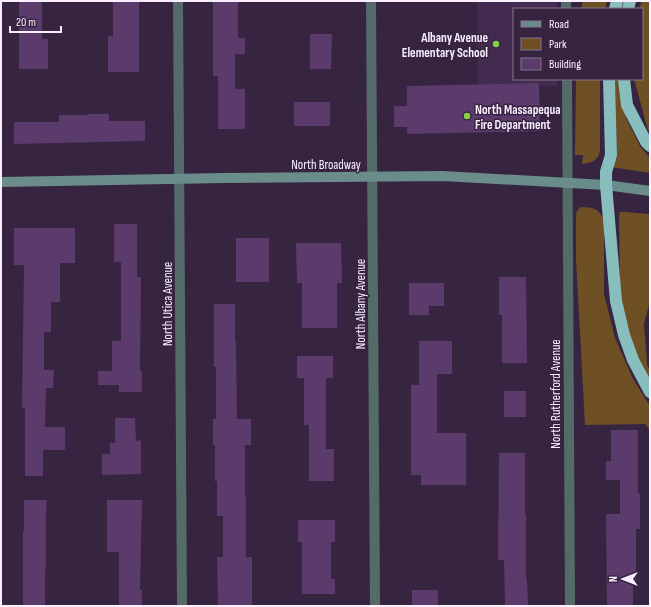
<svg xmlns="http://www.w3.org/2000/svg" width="651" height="607" font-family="'Sofia Sans Condensed',sans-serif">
	<rect width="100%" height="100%" fill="#372441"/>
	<!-- built -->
	<polygon fill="#432b4f" points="477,1 557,1 557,9 514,9 514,79 557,79 557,86 478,86"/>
	<!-- green -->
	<g fill="#6f5024">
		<polygon points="583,1 607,1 605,9 581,9"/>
		<polygon points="642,1 650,1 650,132 648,130 634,79 642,79 642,9 639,9"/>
		<path d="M576,79H600V151C598,161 591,163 582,164L583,155H575Z"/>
		<polygon points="615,79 619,79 626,118 640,146 650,158 650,173 611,167 617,158"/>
		<path d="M580,207C593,208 597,206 604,220V294L615,338L633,379L650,406V430L645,424L585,425L576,259V213Z"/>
		<polygon points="620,212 625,212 650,214 650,301 644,324 647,364 650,371 650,381 641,365 626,325 620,293 619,216"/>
	</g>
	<!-- building -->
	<g fill="#5b3a6c">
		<polygon points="19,1 42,1 42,39 48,39 48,69 19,69"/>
		<polygon points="113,1 139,1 139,72 108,72 108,36 113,36"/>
		<polygon points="213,1 238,1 238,38 245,38 245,54 235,54 235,89 245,89 245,129 218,129 218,76 213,76"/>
		<polygon points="310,34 332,34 331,69 310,69"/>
		<polygon points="539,83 540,131 407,134 407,127 394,127 394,106 407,106 407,86"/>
		<rect x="294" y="102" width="36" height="24"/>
		<polygon points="88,114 109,114 109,121 145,121 145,141 14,144 14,122 59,122 59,115 88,115"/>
		<polygon points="114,224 137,224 137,277 141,277 140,371 142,371 142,392 119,392 119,385 98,385 98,371 112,371 112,341 121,341 121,262 114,262"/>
		<polygon points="14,228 75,228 75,263 60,263 60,302 51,302 51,332 44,332 44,370 54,370 53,388 46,388 45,427 65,427 65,450 43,450 43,476 25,476 25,408 22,408 24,265 14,265"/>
		<rect x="236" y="238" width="33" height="44"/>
		<polygon points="296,243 341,243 342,283 337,283 337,328 302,328 302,283 297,283"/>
		<polygon points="499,277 526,277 527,363 502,363 502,315 499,315"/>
		<polygon points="409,283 444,283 444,306 429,306 429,315 409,315"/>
		<polygon points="214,304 235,304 235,341 236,341 237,419 251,419 251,445 245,445 245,497 246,497 246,557 252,557 252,606 218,606 217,557 223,557 223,516 217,516 217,481 215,481 215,445 213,445 213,419 216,419 216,367 214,367"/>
		<polygon points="419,341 452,341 452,374 437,374 437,433 466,433 466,485 421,485 421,475 411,475 411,385 419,385"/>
		<polygon points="297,356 333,356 333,378 326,378 326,449 334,449 334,481 309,481 309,425 304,425 304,378 297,378"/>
		<rect x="504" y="391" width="22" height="26"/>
		<polygon points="115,418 135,418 136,441 141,440 141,474 102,475 102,454 110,454 110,443 115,443"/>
		<polygon points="611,430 638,430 638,493 640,493 640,529 636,529 636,581 633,581 633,606 607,606 606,514 620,514 620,480 606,480 606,461 611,461"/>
		<polygon points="499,453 525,453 525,514 526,514 526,579 527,579 528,606 505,606 504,560 498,560"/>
		<polygon points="24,500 47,500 46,516 46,569 45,569 45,606 23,606 23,532 24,532"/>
		<polygon points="107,500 142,500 140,590 142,590 142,606 119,606 119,552 107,552"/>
		<polygon points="298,520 335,520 335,542 331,542 331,579 335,579 335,594 302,594 302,542 298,542"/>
		<rect x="412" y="590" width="26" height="16"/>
	</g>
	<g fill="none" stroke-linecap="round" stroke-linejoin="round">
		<!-- street -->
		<g stroke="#556b6a" stroke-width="10">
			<polyline points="178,1 182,606"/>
			<polyline points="371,1 375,606"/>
			<polyline points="566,1 566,9"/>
			<polyline points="567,79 570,606"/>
		</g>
		<!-- secondary -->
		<polyline stroke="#6a8d8c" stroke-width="10" points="1,182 224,178 443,176 606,185 650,191"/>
		<!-- highway -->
		<g stroke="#88bfbe" stroke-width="12">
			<polyline points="615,9 617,1"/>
			<polyline points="628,9 630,1"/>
			<polyline points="609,79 611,155 606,172 606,185 616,301 624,335 633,360 650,392"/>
			<polyline points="624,79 627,105 646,142 650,146"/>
		</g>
	</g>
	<!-- markers -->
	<g fill="#86cf4b" stroke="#372441" stroke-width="1.5">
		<circle cx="496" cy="44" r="4"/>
		<circle cx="467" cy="116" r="4"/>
	</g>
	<g text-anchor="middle" stroke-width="3" stroke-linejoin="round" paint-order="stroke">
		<!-- poi labels -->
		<g font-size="13" font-weight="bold" fill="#f9efff" stroke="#372441" text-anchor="end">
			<text x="488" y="42">Albany Avenue<tspan x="488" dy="15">Elementary School</tspan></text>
			<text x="475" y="114" text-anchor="start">North Massapequa<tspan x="475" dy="15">Fire Department</tspan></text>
		</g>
		<!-- street labels -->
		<g font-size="13" fill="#f9efff" stroke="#372441">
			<text x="326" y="169">North Broadway</text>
			<text transform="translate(167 304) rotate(-90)" y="5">North Utica Avenue</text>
			<text transform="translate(360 304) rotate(-90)" y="5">North Albany Avenue</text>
			<text transform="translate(555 394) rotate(-90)" y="5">North Rutherford Avenue</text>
		</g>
	</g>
	<!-- border -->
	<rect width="651" height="607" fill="none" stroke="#f9efff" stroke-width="4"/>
	<!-- legend -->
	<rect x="513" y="8" width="130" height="72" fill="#372441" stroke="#85758d"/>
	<rect x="521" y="21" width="20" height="6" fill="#6a8d8c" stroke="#85758d"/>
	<text x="549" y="28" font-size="12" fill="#f9efff">Road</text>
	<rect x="521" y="38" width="20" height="12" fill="#6f5024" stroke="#85758d"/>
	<text x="549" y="48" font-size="12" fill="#f9efff">Park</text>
	<rect x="521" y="58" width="20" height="12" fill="#5b3a6c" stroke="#85758d"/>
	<text x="549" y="68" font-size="12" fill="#f9efff">Building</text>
	<!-- north arrow -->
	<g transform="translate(623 579) rotate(270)" stroke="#372441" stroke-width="3" paint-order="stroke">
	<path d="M0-3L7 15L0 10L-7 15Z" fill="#f9efff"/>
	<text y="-6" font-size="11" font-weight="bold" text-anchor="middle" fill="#f9efff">N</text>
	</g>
	<!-- scale -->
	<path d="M10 26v6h51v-6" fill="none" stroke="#f9efff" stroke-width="2"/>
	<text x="16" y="26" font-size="12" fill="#f9efff" stroke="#372441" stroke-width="3" paint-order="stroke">20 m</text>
</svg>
